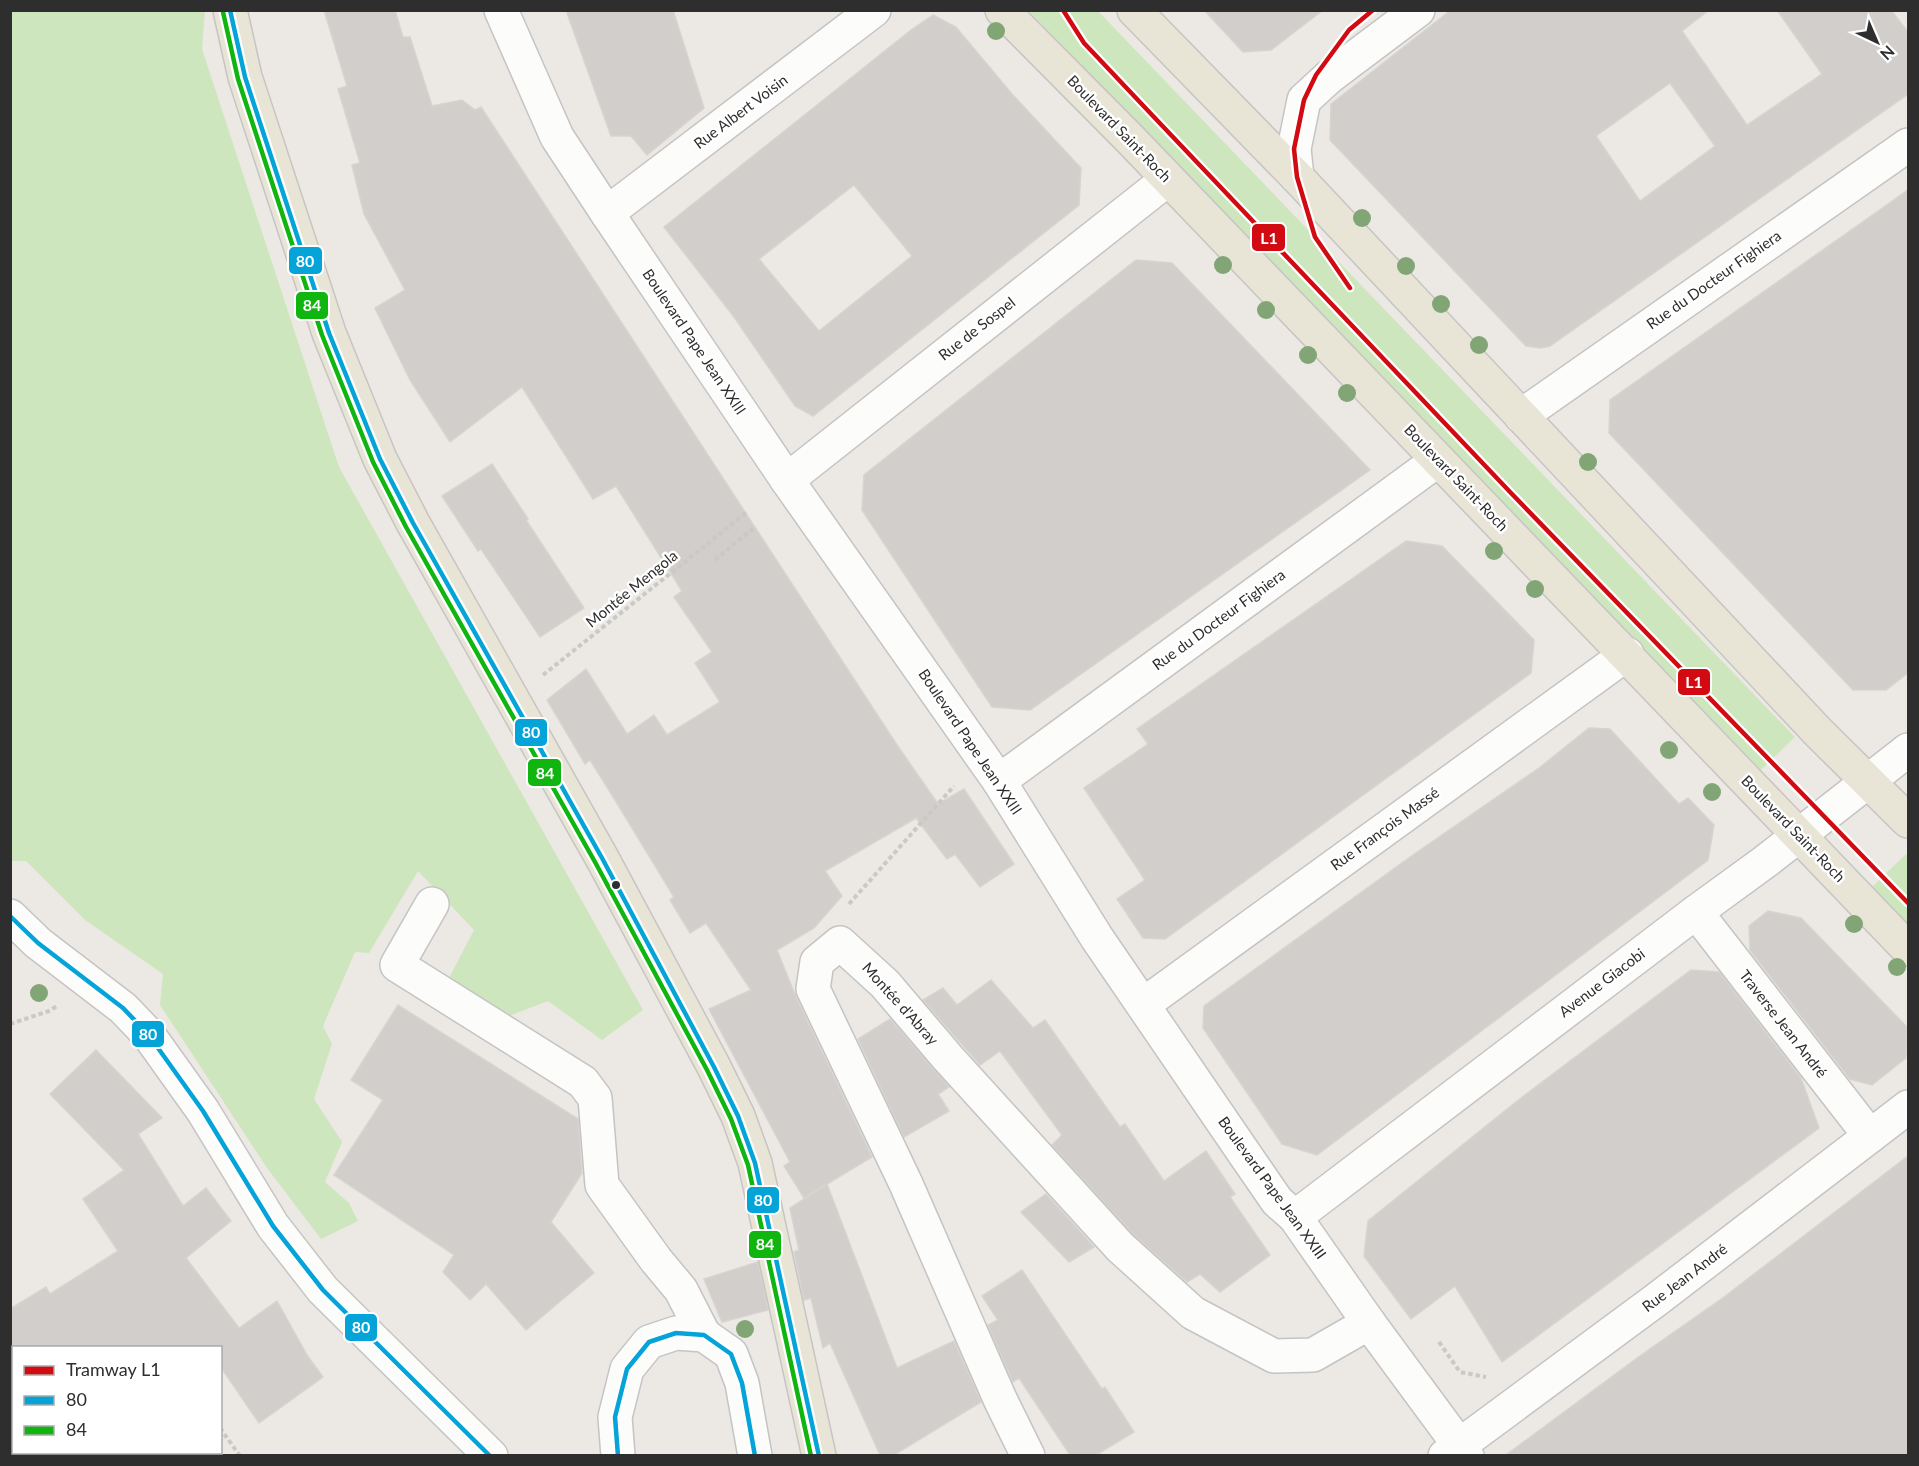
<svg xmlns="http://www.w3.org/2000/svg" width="1919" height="1466" font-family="Lato,sans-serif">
	<rect width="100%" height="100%" fill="#ece8e4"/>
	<!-- green -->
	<g fill="#cee6be">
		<polygon points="11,11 205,11 202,49 339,467 643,1010 602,1040 548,1001 501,1019 447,982 474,930 418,871 369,953 355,952 323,1026 332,1044 314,1099 342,1142 325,1182 349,1203 358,1221 321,1239 267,1168 160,1005 163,974 85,920 26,861 11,861"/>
		<polygon points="1029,11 1098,11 1795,737 1761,770"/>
		<polygon points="1906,854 1908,857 1908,924 1872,887"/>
	</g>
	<!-- building -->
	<g fill="#d1cecb" stroke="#d7d4d0" stroke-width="1.5" fill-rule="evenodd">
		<polygon points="324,10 395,10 403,37 410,37 432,106 462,100 475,110 481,107 897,745 938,804 964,789 1014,864 980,887 955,854 947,859 916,818 825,871 842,896 814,928 777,950 796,997 872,1157 804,1198 784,1166 790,1162 709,1009 751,990 706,923 690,933 670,900 674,897 615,800 590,760 585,764 547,700 586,669 627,734 654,715 667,735 720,702 695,663 712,652 674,597 682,591 616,486 593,499 522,387 450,442 410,380 375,308 405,290 364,214 352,165 360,163 338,89 347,86"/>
		<polygon points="566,10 673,10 704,108 647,155 631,136 611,136"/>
		<polygon points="1204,10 1323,10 1271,50 1243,52"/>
		<path d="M1451,10H1709L1682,31L1747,125L1822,74L1777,10H1891L1908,32V94L1550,346L1541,348L1526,346L1330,140L1331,104ZM1670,83L1715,146L1640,201L1596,136Z"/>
		<path d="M933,15L956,27L1012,94L1081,168L1079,205L813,416L795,406L734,317L664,227L911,30ZM854,185L912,256L819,331L759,259Z"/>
		<polygon points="1908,190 1908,673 1886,690 1853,690 1609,433 1610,400"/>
		<polygon points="1136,260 1172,263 1370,470 1030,710 992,707 862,510 864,475"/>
		<polygon points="492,464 528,519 526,520 584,608 540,637 481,549 478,551 442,496"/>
		<polygon points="1406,541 1442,546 1534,640 1531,673 1165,939 1143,938 1117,899 1145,880 1084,788 1148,744 1137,729"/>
		<polygon points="1589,728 1610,729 1679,804 1688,798 1714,825 1708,860 1317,1155 1282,1144 1203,1028 1204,1006 1410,857 1539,768"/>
		<polygon points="1768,911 1801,918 1907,1027 1906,1058 1872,1085 1850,1079 1750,950 1749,926"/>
		<polygon points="1691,970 1719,972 1801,1078 1819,1128 1502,1362 1455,1286 1411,1319 1364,1256 1368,1221 1517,1101"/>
		<polygon points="991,980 1033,1028 1045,1020 1120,1127 1125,1124 1164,1181 1206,1151 1235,1194 1230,1197 1270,1255 1220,1292 1200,1274 1187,1282 1133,1234 1052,1145 1062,1135 1000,1051 980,1065 923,1000 943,988 957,1005"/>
		<polygon points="398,1005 578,1119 582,1173 551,1222 594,1273 526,1330 486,1284 470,1300 443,1272 454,1255 334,1175 383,1100 351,1080"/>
		<polygon points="890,1019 949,1087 938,1094 949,1111 904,1137 858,1039"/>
		<polygon points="96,1050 162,1118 138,1134 183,1206 206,1188 231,1221 186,1258 239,1328 277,1301 307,1355 323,1377 259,1423 220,1366 220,1347 10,1347 10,1309 46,1287 50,1294 118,1251 83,1199 124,1170 50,1094"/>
		<polygon points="1908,1156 1908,1455 1506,1455 1637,1358 1724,1297"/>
		<polygon points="827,1184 897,1368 954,1341 981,1402 894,1455 880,1455 830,1343 823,1348 811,1298 804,1300 794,1252 799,1250 790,1208"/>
		<polygon points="1046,1194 1094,1247 1069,1262 1021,1212"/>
		<polygon points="758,1262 768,1310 722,1322 704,1279"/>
		<polygon points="1022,1270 1102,1389 1105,1387 1134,1432 1096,1455 1070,1455 1019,1378 1013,1382 988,1325 998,1320 982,1296"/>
	</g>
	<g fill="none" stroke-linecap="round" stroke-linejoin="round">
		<defs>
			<g id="minor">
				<polyline points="501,10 557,137 607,213 787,480 999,781 1097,938 1246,1156 1277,1201 1295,1217 1369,1323 1467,1456"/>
				<polyline points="1297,177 1294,149 1304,100 1329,77 1418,10"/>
				<polyline points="607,213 874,10"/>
				<polyline points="1521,416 1908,145"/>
				<polyline points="787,480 1168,179"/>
				<polyline points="999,781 1438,460"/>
				<polyline points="432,904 397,965 583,1082 595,1098 602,1185 656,1260 681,1290 704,1335"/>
				<polyline points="1696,912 1870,1136"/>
				<polyline points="10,916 38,943 123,1008 148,1034 203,1111 273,1226 323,1290 491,1456"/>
				<polyline points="1144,1004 1627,654"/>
				<polyline points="1295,1217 1696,912 1766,861 1908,750"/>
				<polyline points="10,1455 11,1456"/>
				<polyline points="618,1456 615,1417 627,1369 649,1342 676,1333 704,1335 731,1354 742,1383 755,1456"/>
				<polyline points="1028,1456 1000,1399 906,1184 813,989 817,962 840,943 885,984 948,1058 1120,1247 1193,1313 1274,1356 1313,1355 1369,1323"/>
				<polyline points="1445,1456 1656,1300 1908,1107"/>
			</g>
			<g id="major">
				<polyline points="230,10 245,77 329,333 380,459 413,523 602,858 714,1067 738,1116 755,1163 819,1456"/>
				<polyline points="1002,10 1130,139 1908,949"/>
				<polyline points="1134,10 1297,177 1818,732 1908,821"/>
			</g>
		</defs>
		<!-- minor casing -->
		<use href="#minor" stroke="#c5c4c5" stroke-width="36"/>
		<!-- major casing -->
		<use href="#major" stroke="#c6c5c4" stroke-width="36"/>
		<!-- path -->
		<g stroke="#c9c9c8" stroke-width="4" stroke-dasharray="4.5 3" stroke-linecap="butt">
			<polyline points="715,560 755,527"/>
			<polyline points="543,675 746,513"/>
			<polyline points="849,904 954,786"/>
			<polyline points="10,1024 49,1011 57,1006"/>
			<polyline points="1439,1342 1460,1372 1486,1377"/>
			<polyline points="220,1428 240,1456"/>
		</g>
		<!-- minor -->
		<use href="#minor" stroke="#fcfcfb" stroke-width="33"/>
		<!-- major -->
		<use href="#major" stroke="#e8e4d6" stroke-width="33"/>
		<defs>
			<g id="bus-1">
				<polyline points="230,10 245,77 329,333 380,459 413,523 602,858 714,1067 738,1116 755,1163 819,1456"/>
				<polyline points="10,916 38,943 123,1008 148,1034 203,1111 273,1226 323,1290 490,1456"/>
				<polyline points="618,1456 615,1417 627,1369 649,1342 676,1333 704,1335 731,1354 742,1383 755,1456"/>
			</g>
			<polyline id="bus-2" points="223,12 238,79 322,335 373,462 406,527 595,862 707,1070 731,1119 748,1165 811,1456"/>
		</defs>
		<!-- bus-1 casing -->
		<use href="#bus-1" stroke="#fff" stroke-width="9"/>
		<!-- bus-2 casing -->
		<use href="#bus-2" stroke="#fff" stroke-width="9"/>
		<!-- bus-1 -->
		<use href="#bus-1" stroke="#05a4d8" stroke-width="4.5"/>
		<!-- bus-2 -->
		<use href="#bus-2" stroke="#10b510" stroke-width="4.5"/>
		<defs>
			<g id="tram-1">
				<polyline points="1063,10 1084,43 1153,116 1511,493 1908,903"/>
				<polyline points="1350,288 1315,237 1297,177 1294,149 1304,100 1316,75 1349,30 1373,10"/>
			</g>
		</defs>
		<!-- tram-1 casing -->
		<use href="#tram-1" stroke="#fff" stroke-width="9"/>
		<!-- tram-1 -->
		<use href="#tram-1" stroke="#d20a11" stroke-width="4.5"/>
	</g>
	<!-- trees -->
	<g fill="#82a575">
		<circle cx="996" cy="31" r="9"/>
		<circle cx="1362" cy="218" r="9"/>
		<circle cx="1223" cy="265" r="9"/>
		<circle cx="1406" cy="266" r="9"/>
		<circle cx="1441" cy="304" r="9"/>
		<circle cx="1266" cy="310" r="9"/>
		<circle cx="1479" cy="345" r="9"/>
		<circle cx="1308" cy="355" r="9"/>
		<circle cx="1347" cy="393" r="9"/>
		<circle cx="1588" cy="462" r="9"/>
		<circle cx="1494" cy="551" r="9"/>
		<circle cx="1535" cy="589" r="9"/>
		<circle cx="1669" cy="750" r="9"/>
		<circle cx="1712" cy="792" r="9"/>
		<circle cx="1854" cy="924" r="9"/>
		<circle cx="1897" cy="967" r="9"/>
		<circle cx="39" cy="993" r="9"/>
		<circle cx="745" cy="1329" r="9"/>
	</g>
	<!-- markers -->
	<circle fill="#2e2e2e" stroke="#fff" stroke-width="2" cx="616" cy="885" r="5"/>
	<g text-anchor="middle" stroke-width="5" stroke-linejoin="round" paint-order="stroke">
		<!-- street labels -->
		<g font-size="15" fill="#2e2e2e" stroke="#fff">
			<text transform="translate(741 112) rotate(-37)" y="5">Rue Albert Voisin</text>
			<text transform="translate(1119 129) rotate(46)" y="5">Boulevard Saint-Roch</text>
			<text transform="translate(1714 280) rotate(-35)" y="5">Rue du Docteur Fighiera</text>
			<text transform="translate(977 329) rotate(-38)" y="5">Rue de Sospel</text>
			<text transform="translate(694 342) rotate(56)" y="5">Boulevard Pape Jean XXIII</text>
			<text transform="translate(1456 478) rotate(46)" y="5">Boulevard Saint-Roch</text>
			<text transform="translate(632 589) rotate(-39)" y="5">Montée Mengola</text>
			<text transform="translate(1219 620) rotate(-36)" y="5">Rue du Docteur Fighiera</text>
			<text transform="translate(970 742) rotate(56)" y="5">Boulevard Pape Jean XXIII</text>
			<text transform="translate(1385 829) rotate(-36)" y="5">Rue François Massé</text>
			<text transform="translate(1793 829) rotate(46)" y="5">Boulevard Saint-Roch</text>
			<text transform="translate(1602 983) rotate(-37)" y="5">Avenue Giacobi</text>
			<text transform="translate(900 1004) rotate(48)" y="5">Montée d'Abray</text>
			<text transform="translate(1783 1024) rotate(52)" y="5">Traverse Jean André</text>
			<text transform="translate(1272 1188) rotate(54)" y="5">Boulevard Pape Jean XXIII</text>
			<text transform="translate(1685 1278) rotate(-37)" y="5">Rue Jean André</text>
		</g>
	</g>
	<g stroke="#fff" stroke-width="2">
		<rect x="1251" y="223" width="35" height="29" rx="6" fill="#d20a11"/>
		<rect x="288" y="246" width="35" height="29" rx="6" fill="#05a4d8"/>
		<rect x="295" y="291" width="34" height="29" rx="6" fill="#10b510"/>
		<rect x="1677" y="668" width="34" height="28" rx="6" fill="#d20a11"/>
		<rect x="514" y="718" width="34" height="29" rx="6" fill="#05a4d8"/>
		<rect x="527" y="758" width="35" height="29" rx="6" fill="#10b510"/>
		<rect x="131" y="1020" width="34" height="28" rx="6" fill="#05a4d8"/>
		<rect x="746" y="1186" width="34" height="28" rx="6" fill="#05a4d8"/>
		<rect x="748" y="1230" width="34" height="29" rx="6" fill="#10b510"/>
		<rect x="344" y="1313" width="34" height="29" rx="6" fill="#05a4d8"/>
	</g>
	<g font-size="16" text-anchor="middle" font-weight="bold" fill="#fff">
		<text x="1269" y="244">L1</text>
		<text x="305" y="267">80</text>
		<text x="312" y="311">84</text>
		<text x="1694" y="688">L1</text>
		<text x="531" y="738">80</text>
		<text x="545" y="779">84</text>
		<text x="148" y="1040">80</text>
		<text x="763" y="1206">80</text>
		<text x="765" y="1250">84</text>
		<text x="361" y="1333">80</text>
	</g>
	<!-- border -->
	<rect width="1919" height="1466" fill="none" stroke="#2e2e2e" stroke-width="24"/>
	<!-- legend -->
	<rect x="12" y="1346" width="210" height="108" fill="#ffffff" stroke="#ababab" stroke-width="1.5"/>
	<rect x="24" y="1366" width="30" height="9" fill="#d20a11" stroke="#ababab" stroke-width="1.5"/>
	<text x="66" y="1376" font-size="18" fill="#2e2e2e">Tramway L1</text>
	<rect x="24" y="1396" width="30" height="9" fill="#05a4d8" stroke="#ababab" stroke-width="1.5"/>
	<text x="66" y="1406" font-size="18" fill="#2e2e2e">80</text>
	<rect x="24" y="1426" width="30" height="9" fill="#10b510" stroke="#ababab" stroke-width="1.5"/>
	<text x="66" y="1436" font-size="18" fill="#2e2e2e">84</text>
	<!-- north arrow -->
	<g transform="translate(1877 42) rotate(136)" stroke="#ffffff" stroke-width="4.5" paint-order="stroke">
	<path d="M0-4.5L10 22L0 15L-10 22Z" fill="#2e2e2e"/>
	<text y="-9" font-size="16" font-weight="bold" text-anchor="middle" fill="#2e2e2e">N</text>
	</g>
</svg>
